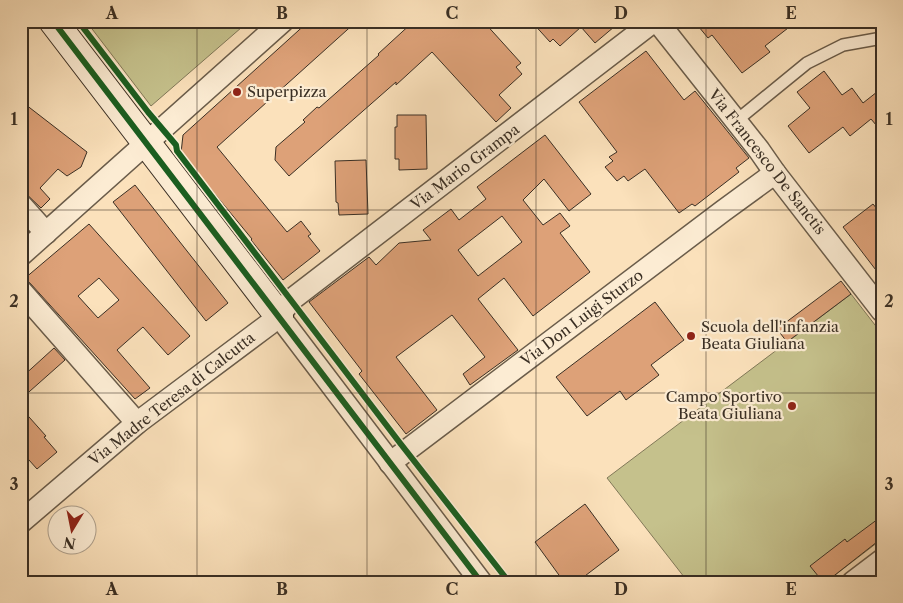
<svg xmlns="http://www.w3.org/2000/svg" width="903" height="603" font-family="'Libre Caslon Text',serif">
	<rect width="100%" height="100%" fill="#fbe1bb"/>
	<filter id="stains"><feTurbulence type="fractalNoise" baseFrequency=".004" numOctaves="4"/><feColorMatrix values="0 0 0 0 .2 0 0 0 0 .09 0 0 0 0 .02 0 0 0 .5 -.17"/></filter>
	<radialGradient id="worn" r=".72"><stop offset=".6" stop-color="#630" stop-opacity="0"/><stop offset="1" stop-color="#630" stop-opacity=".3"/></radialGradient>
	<!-- green -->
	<g fill="#c5c18c" stroke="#807858">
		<polygon points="86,21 249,21 151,106"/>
		<polygon points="851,294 882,334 882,539 826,582 688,582 607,478"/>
	</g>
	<!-- building -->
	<g fill="#dda178" stroke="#3a2f24" fill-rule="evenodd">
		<polygon points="309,21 357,21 217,147 287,232 301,221 311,234 308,236 320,251 283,280 251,240 252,239 181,153 183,135"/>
		<polygon points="414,21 483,21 521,63 516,67 522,74 499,95 511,108 496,122 432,52 396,85 396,82 289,176 275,160 276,147 305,122 303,120 317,107 319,108 379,55 378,54"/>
		<polygon points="531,21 621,21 595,43 581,27 560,46 553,39 550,42"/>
		<polygon points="694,21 797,21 765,46 770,52 742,73 712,35 708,38"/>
		<polygon points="646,51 684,100 695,91 749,158 736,168 739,172 695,206 692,204 679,213 645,169 628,181 624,176 617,181 605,167 613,161 609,157 617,152 579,102"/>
		<polygon points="824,71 842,95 852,88 863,103 882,88 882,132 871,119 850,136 843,127 809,153 788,126 810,108 797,92"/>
		<polygon points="21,101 87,152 81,167 67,176 58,169 40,188 50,199 41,208 21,189"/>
		<polygon points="397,115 426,115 427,169 399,170 399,159 395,159 395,127 397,127"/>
		<path d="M545,135L591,194L569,211L544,179L523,200L543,225L560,213L570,226L560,233L590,272L533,316L504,278L478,299L518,350L470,385L463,374L485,357L452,315L396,357L437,410L406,434L359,374L362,371L309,302L369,257L376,265L399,243L431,240L423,230L451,209L459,220L486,199L477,187ZM502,216L522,242L478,276L458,250Z"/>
		<polygon points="366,160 368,214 339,215 338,203 336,202 335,161"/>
		<polygon points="135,185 228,303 206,321 113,202"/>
		<polygon points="873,204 882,215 882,278 843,227"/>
		<path d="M89,224L190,336L168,355L143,327L117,350L150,388L135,399L30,283L24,279ZM99,278L119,300L98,318L78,296Z"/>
		<polygon points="841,281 851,294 787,342 777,329"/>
		<polygon points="655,302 684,340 651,365 659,375 626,400 620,391 587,416 556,377"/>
		<polygon points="54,348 65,360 21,399 21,378"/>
		<polygon points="21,408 46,436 44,437 57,452 37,469 21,451"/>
		<polygon points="585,504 619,550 577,582 564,582 535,542"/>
		<polygon points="882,516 882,538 826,582 823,582 810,566 845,539 847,542"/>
	</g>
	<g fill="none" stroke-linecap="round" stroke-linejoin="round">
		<defs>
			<polyline id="lane" points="736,121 807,63 843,45 882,38"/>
			<g id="street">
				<polyline points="657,21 759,150 775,173 882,311"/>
				<polyline points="21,205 46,233"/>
				<polyline points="21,255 283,21"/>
				<polyline points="21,291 137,423"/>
				<polyline points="279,316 481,582"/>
				<polyline points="390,463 723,211 775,173"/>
				<polyline points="21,522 137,423 268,325 279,316 291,300 654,21"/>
				<polyline points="853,582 882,560"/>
			</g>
			<polyline id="secondary" points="53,21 279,316"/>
		</defs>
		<!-- lane casing -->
		<use href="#lane" stroke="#6a5c4a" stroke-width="14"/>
		<!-- street casing -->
		<use href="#street" stroke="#6a5c4a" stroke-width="24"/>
		<!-- secondary casing -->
		<use href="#secondary" stroke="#3a2f24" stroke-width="30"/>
		<!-- lane -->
		<use href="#lane" stroke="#fcecd3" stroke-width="11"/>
		<!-- street -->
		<use href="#street" stroke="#fcecd3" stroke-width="21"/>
		<!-- secondary -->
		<use href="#secondary" stroke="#fcecd3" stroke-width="28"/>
		<defs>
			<g id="cycleway">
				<polyline points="53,21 481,582"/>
				<polyline points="78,21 148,112 176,145 177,151 400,443 509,582"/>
			</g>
		</defs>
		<!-- cycleway casing -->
		<use href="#cycleway" stroke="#fcecd3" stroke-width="9"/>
		<!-- cycleway -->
		<use href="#cycleway" stroke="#1b5e20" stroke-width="6"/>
	</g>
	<!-- grid -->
	<path fill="none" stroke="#3a2f24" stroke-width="1" stroke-opacity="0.55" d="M197,21V582M367,21V582M536,21V582M706,21V582M21,210H882M21,393H882"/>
	<!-- markers -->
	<g fill="#8f2418" stroke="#fcecd3" stroke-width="2">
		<circle cx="237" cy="92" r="5"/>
		<circle cx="691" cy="336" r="5"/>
		<circle cx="792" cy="406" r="5"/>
	</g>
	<g text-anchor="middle" stroke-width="4.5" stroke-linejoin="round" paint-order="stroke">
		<!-- poi labels -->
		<g font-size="15" fill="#3a2f24" stroke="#fcecd3" text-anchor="start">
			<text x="247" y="97">Superpizza</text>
			<text x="701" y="332">Scuola dell'infanzia<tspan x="701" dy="17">Beata Giuliana</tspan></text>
			<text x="782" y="402" text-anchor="end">Campo Sportivo<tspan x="782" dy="17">Beata Giuliana</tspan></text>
		</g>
		<!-- street labels -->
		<g font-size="15" fill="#3a2f24" stroke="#fcecd3">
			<text transform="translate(767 162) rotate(52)" y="5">Via Francesco De Sanctis</text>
			<text transform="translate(465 167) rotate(-37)" y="5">Via Mario Grampa</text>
			<text transform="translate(582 318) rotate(-37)" y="5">Via Don Luigi Sturzo</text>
			<text transform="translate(172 399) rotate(-38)" y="5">Via Madre Teresa di Calcutta</text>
		</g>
	</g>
	<!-- margin -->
	<rect width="903" height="603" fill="none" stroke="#fbe1bb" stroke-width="55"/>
	<!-- north arrow -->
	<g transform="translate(72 530) rotate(190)"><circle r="24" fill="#fcecd3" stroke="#aea08d"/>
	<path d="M0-4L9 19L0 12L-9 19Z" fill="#8f2418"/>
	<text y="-8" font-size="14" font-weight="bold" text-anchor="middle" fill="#3a2f24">N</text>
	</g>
	<rect x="28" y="28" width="848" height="548" fill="none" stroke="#3a2f24" stroke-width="2"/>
	<g font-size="16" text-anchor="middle" font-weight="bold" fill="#3a2f24">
		<text x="112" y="19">A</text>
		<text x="282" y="19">B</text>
		<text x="452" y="19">C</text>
		<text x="621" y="19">D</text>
		<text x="791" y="19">E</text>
		<text x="14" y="125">1</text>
		<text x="889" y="125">1</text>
		<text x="14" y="307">2</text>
		<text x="889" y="307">2</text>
		<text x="14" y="490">3</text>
		<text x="889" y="490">3</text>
		<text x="112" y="595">A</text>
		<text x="282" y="595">B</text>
		<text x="452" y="595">C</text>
		<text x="621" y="595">D</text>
		<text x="791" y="595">E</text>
	</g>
	<rect width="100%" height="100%" filter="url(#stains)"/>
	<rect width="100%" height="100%" fill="url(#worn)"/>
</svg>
